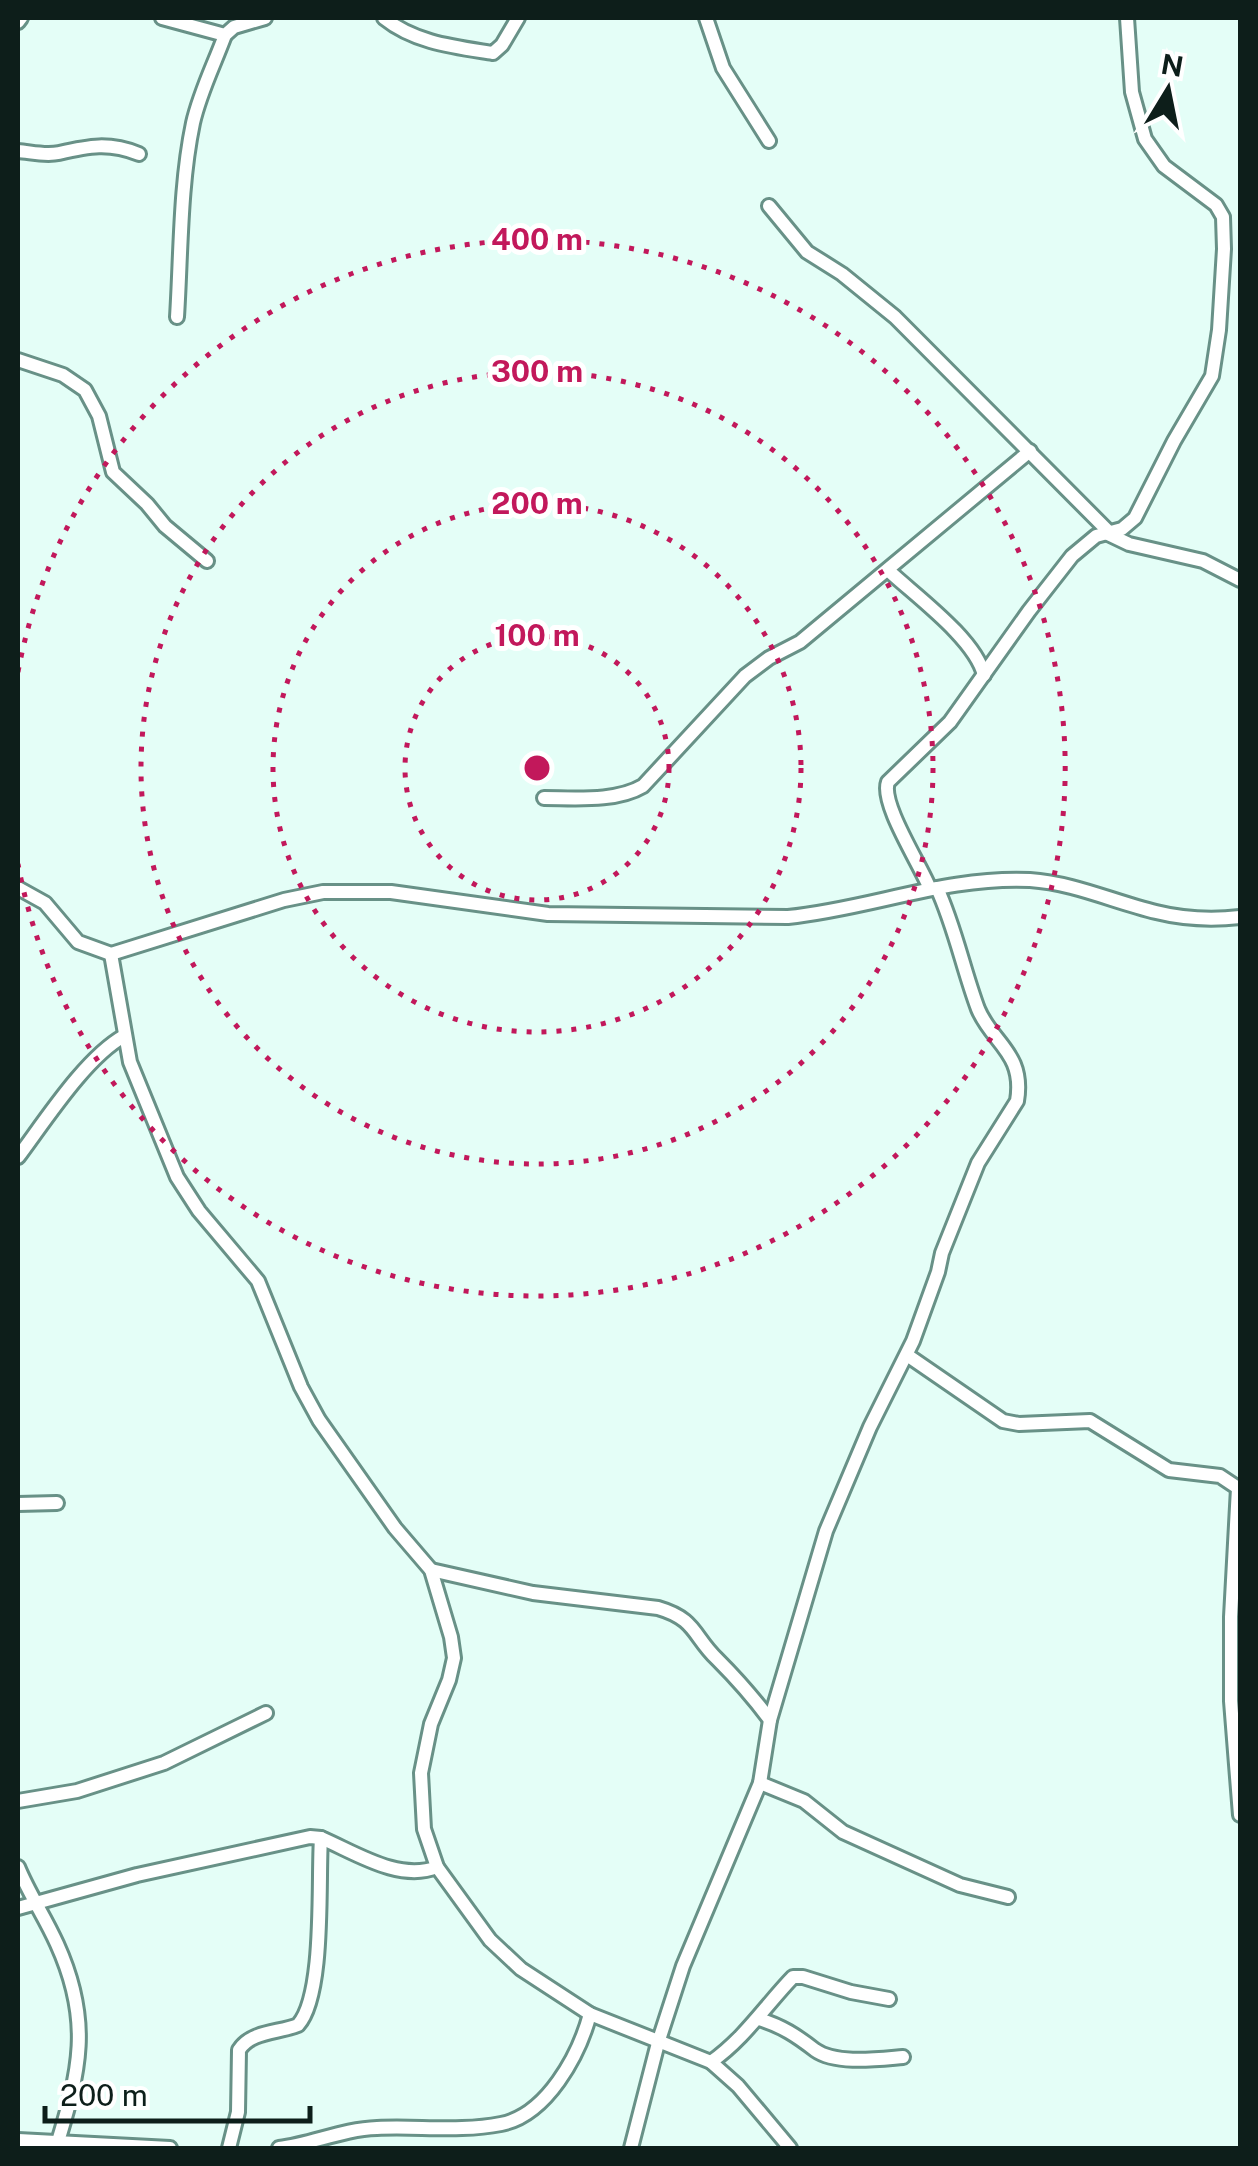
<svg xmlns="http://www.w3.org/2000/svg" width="1258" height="2166" font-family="'Public Sans',sans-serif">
	<rect width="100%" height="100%" fill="#e4fef7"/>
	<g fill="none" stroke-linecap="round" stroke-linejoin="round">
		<defs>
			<g id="minor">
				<polyline points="162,18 225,35 234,27 265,18"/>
				<path d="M384,18C415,43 455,47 493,53L502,45L518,18"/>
				<polyline points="706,18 723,68 769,141"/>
				<polyline points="18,22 21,18"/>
				<path d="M18,151C31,152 45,156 59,153C89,146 109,142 139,154"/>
				<polyline points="769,206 807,252 842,274 895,317 1110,533"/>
				<path d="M177,317C181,253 180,185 193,123C200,92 214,65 225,35"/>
				<polyline points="18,360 63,375 85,390 99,416 113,472 147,504 165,526 207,561"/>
				<polyline points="1106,533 1129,544 1203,561 1240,580"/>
				<path d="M889,571C917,597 975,639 984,675"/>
				<path d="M544,798C575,798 616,802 643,786L745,676L769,658L800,642L1030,451"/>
				<path d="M18,888L45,903L78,942L111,954L284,900L323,892H391L548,914L788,917C869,909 947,876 1030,880C1074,883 1114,902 1156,912C1184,919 1213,920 1240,917"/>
				<path d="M930,889C920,864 880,803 888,782L950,722L1029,611L1072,556L1096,536L1122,529L1135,518L1174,441L1212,376L1219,330L1224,249L1223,217L1216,205L1164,166L1145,139L1132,92L1127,18"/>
				<polyline points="111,954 130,1062 177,1177 199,1211 258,1281 301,1387 319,1420 395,1528 431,1570 451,1637 454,1658 449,1680 431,1724 421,1773 424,1829 437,1867 490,1940 521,1969 590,2014 711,2062 738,2086 790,2148"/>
				<path d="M18,1157C45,1121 85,1058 124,1036"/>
				<polyline points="907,1355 1003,1421 1019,1424 1090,1421 1169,1470 1220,1476 1238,1488 1231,1617 1231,1701 1240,1815"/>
				<polyline points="18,1504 57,1503"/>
				<path d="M431,1570L533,1593L658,1608C696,1619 693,1636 717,1659C737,1679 753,1697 770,1720"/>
				<polyline points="760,1783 804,1801 843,1832 960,1885 1008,1897"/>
				<polyline points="18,1801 77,1791 164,1763 266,1713"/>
				<path d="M18,1867C29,1894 45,1917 57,1944C92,2021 80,2071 56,2148"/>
				<path d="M18,1908L137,1875L310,1837L321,1838C356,1853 399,1882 437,1867"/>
				<path d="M759,2019C782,2026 797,2036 815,2050C836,2065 879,2059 903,2057"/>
				<path d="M711,2062C745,2038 765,2006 793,1977H803L851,1992L889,1999"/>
				<polyline points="18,2140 170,2148"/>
				<path d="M229,2148L238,2112L239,2050C251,2031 278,2033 298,2025C325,1995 318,1881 321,1838"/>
				<path d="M279,2148C312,2144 343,2129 377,2128C418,2126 461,2132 501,2124C547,2115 579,2055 590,2014"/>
				<path d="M631,2148L658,2043L683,1966L760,1783L770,1720L826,1531L870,1427L913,1341L938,1272L942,1253L978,1163L1017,1101C1025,1053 992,1043 978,1009C963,969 955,927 937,888"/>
			</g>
		</defs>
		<!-- minor casing -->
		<use href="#minor" stroke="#689187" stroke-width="18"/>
		<!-- minor -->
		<use href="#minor" stroke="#fff" stroke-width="12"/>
	</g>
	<!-- distance rings -->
	<g fill="none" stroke="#c2185b" stroke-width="5" stroke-dasharray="5 10">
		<circle cx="537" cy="768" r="132"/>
		<circle cx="537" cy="768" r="264"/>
		<circle cx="537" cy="768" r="396"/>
		<path d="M18 672A528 528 0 1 1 18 864"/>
	</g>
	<circle cx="537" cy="768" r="15" fill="#c2185b" stroke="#fff" stroke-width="5"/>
	<g font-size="30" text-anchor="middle" font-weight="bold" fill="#c2185b" stroke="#fff" stroke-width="10" stroke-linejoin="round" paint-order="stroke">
		<text x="537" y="250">400 m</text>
		<text x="537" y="382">300 m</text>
		<text x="537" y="514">200 m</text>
		<text x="537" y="646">100 m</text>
	</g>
	<!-- border -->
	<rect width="1258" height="2166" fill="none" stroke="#0d1e1a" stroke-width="40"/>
	<!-- north arrow -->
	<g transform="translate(1168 90) rotate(10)" stroke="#ffffff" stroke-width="8" paint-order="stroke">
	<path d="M0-8L18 38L0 25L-18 38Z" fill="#0d1e1a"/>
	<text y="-15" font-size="28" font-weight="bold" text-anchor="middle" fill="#0d1e1a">N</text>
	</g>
	<!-- scale -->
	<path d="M45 2106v15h265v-15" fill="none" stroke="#0d1e1a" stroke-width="5"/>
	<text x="60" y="2106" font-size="30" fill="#0d1e1a" stroke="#ffffff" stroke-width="8" paint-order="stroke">200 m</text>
</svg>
